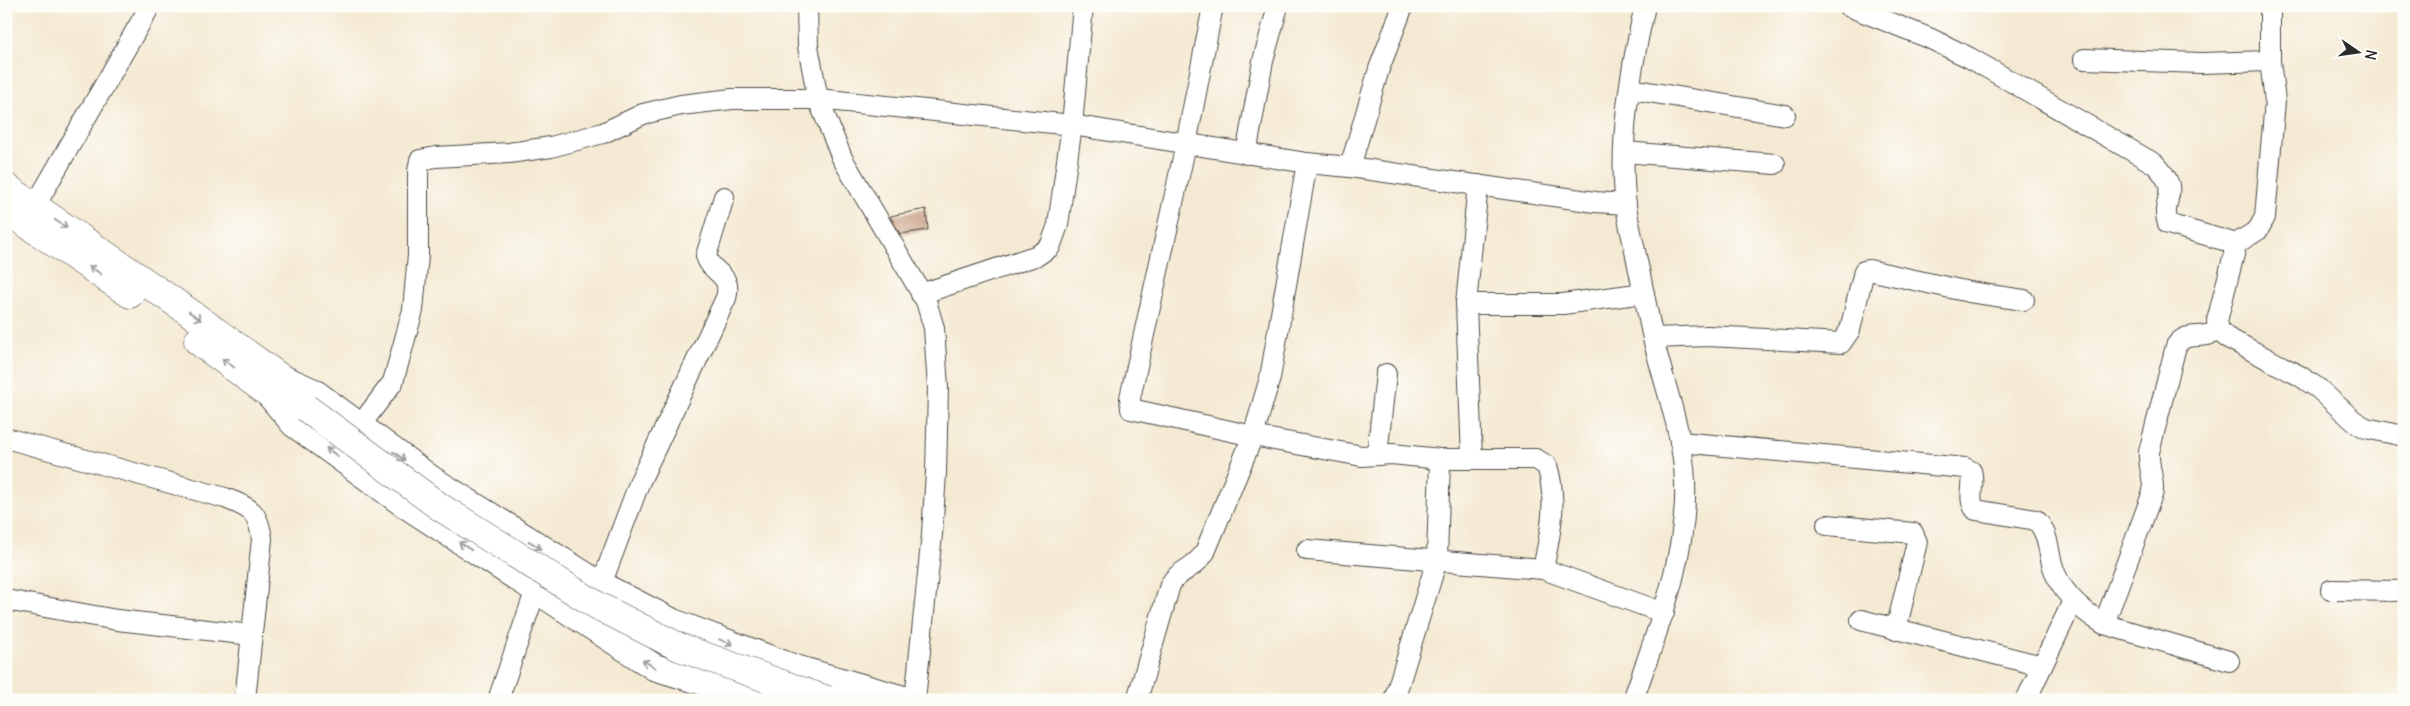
<svg xmlns="http://www.w3.org/2000/svg" width="2410" height="706" font-family="Delius,sans-serif">
	<rect width="100%" height="100%" fill="#fdfcf7"/>
	<filter id="ink" filterUnits="userSpaceOnUse"><feTurbulence type="fractalNoise" baseFrequency=".02" numOctaves="2"/><feDisplacementMap in="SourceGraphic" scale="10" xChannelSelector="R" yChannelSelector="G"/><feConvolveMatrix kernelMatrix="1 2 1 2 8 2 1 2 1" color-interpolation-filters="sRGB"/></filter>
	<filter id="wash" filterUnits="userSpaceOnUse"><feTurbulence type="fractalNoise" baseFrequency=".0096" numOctaves="4" result="noise"/><feDisplacementMap in="SourceGraphic" scale="20" xChannelSelector="R" yChannelSelector="G"/><feGaussianBlur stdDeviation="1.12" result="paint"/><feColorMatrix in="noise" values="0 0 0 0 0 0 0 0 0 0 0 0 0 0 0 0 0 1.4 0 .05"/><feComposite in="paint" operator="in"/></filter>
	<g filter="url(#wash)">
		<rect width="100%" height="100%" fill="#f4e9d2"/>
		<g id="blocks">
			<!-- building -->
			<polygon fill="#c69c82" points="926,209 928,230 900,234 890,216"/>
		</g>
	</g>
	<g filter="url(#ink)">
		<use href="#blocks" fill-opacity="0" stroke="#494844" stroke-width="1"/>
		<g fill="none" stroke-linecap="round" stroke-linejoin="round">
			<defs>
				<g id="minor">
					<polyline points="807,6 808,46 818,99 842,158 926,301 934,328 938,388 936,473 932,534 915,700"/>
					<path d="M1213,6L1186,144L1130,398L1131,409L1253,436L1362,456L1392,454L1440,459H1536L1547,466C1558,500 1550,536 1543,569"/>
					<path d="M1848,6L1929,38L1970,58L2155,164C2184,194 2159,197 2168,224L2230,242L2235,250L2217,321L2219,330L2226,337L2300,376L2319,389L2354,421L2366,428L2404,436"/>
					<polyline points="2084,59 2201,63 2270,61"/>
					<polyline points="1631,89 1785,115"/>
					<polyline points="1624,152 1775,164"/>
					<polyline points="1246,154 1263,61 1278,6"/>
					<polyline points="1350,167 1379,69 1403,6"/>
					<polyline points="35,206 150,6"/>
					<polyline points="2234,245 2258,230 2265,217 2275,101 2270,61 2270,6"/>
					<polyline points="921,294 1038,255 1050,247 1058,225 1072,125 1083,6"/>
					<polyline points="1466,304 1563,304 1644,293"/>
					<polyline points="1653,338 1708,336 1841,343 1850,330 1864,271 1869,270 1969,292 2024,300"/>
					<polyline points="359,427 393,382 413,310 418,255 418,171 420,160 436,157 509,153 551,147 603,133 643,114 681,105 732,99 818,99 1072,125 1307,163 1350,167 1595,202 1626,204"/>
					<path d="M6,438L225,498C250,508 258,510 262,539L245,700"/>
					<path d="M1680,442L1965,468L1971,471C1976,484 1966,499 1976,510L2036,520C2049,533 2048,551 2053,567C2061,593 2082,611 2104,624L2229,661"/>
					<polyline points="1377,455 1386,374"/>
					<polyline points="1472,459 1466,304 1478,185"/>
					<polyline points="1827,525 1913,533 1917,542 1896,630"/>
					<polyline points="1307,550 1543,569 1664,613"/>
					<path d="M601,585L640,481L726,298C733,273 711,274 706,256L724,197"/>
					<polyline points="2331,590 2404,591"/>
					<polyline points="6,600 117,620 252,635"/>
					<polyline points="1861,620 2042,666"/>
					<path d="M2104,624L2153,492C2154,478 2148,466 2149,452L2176,346C2187,329 2202,342 2219,330"/>
					<polyline points="498,700 535,592"/>
					<path d="M1137,700L1170,585C1178,570 1195,569 1205,552L1253,436L1270,378L1307,163"/>
					<polyline points="1394,700 1437,560 1440,459"/>
					<path d="M1633,700C1657,631 1688,555 1685,481C1683,432 1664,385 1653,338C1647,311 1642,283 1636,256C1633,239 1628,222 1626,205C1618,142 1631,68 1645,6"/>
					<polyline points="2026,700 2073,601"/>
				</g>
				<g id="tertiary">
					<polyline points="278,376 314,392 430,478 601,585 673,622 795,668 907,700"/>
					<polyline points="267,392 294,424 401,502 654,667 762,700"/>
				</g>
				<g id="primary">
					<polyline points="6,187 189,312 278,376 306,408"/>
					<polyline points="6,210 130,294"/>
					<polyline points="198,341 267,392 300,406"/>
				</g>
			</defs>
			<!-- minor casing -->
			<use href="#minor" stroke="#494844" stroke-width="22"/>
			<!-- tertiary casing -->
			<use href="#tertiary" stroke="#494844" stroke-width="28"/>
			<!-- primary casing -->
			<use href="#primary" stroke="#494844" stroke-width="29"/>
			<!-- minor -->
			<use href="#minor" stroke="#fff" stroke-width="20"/>
			<!-- tertiary -->
			<use href="#tertiary" stroke="#fff" stroke-width="26"/>
			<!-- primary -->
			<use href="#primary" stroke="#fff" stroke-width="28"/>
			<defs>
				<polyline id="primary-bridge" points="306,408 440,507 598,606 679,647 827,700"/>
			</defs>
			<!-- primary-bridge casing -->
			<use href="#primary-bridge" stroke="#494844" stroke-width="29" stroke-linecap="butt"/>
			<!-- primary-bridge -->
			<use href="#primary-bridge" stroke="#fff" stroke-width="28"/>
		</g>
		<!-- one-way arrows -->
		<defs><path id="oneway-shaft" d="M-6 0H5M1.5-3L5.5 0L1.5 3" fill="none" stroke-width="1.6" stroke-linecap="round" stroke-linejoin="round" transform="scale(1.25)"/></defs>
		<g stroke="#a0a0a0">
			<use href="#oneway-shaft" transform="translate(61 224) rotate(34)"/>
			<use href="#oneway-shaft" transform="translate(95 270) rotate(-146)"/>
			<use href="#oneway-shaft" transform="translate(195 316) rotate(36)"/>
			<use href="#oneway-shaft" transform="translate(228 363) rotate(-144)"/>
			<use href="#oneway-shaft" transform="translate(332 452) rotate(-144)"/>
			<use href="#oneway-shaft" transform="translate(399 456) rotate(36)"/>
			<use href="#oneway-shaft" transform="translate(535 545) rotate(33)"/>
			<use href="#oneway-shaft" transform="translate(465 546) rotate(-146)"/>
			<use href="#oneway-shaft" transform="translate(726 642) rotate(21)"/>
			<use href="#oneway-shaft" transform="translate(649 664) rotate(-150)"/>
		</g>
	</g>
	<!-- margin -->
	<rect width="2410" height="706" fill="none" stroke="#fdfcf7" stroke-width="25"/>
	<!-- north arrow -->
	<g transform="translate(2358 52) rotate(103)" stroke="#fdfcf7" stroke-width="4" paint-order="stroke">
	<path d="M0-4L9 19L0 12L-9 19Z" fill="#2b2b2b"/>
	<text y="-8" font-size="14" font-weight="bold" text-anchor="middle" fill="#2b2b2b">N</text>
	</g>
</svg>
